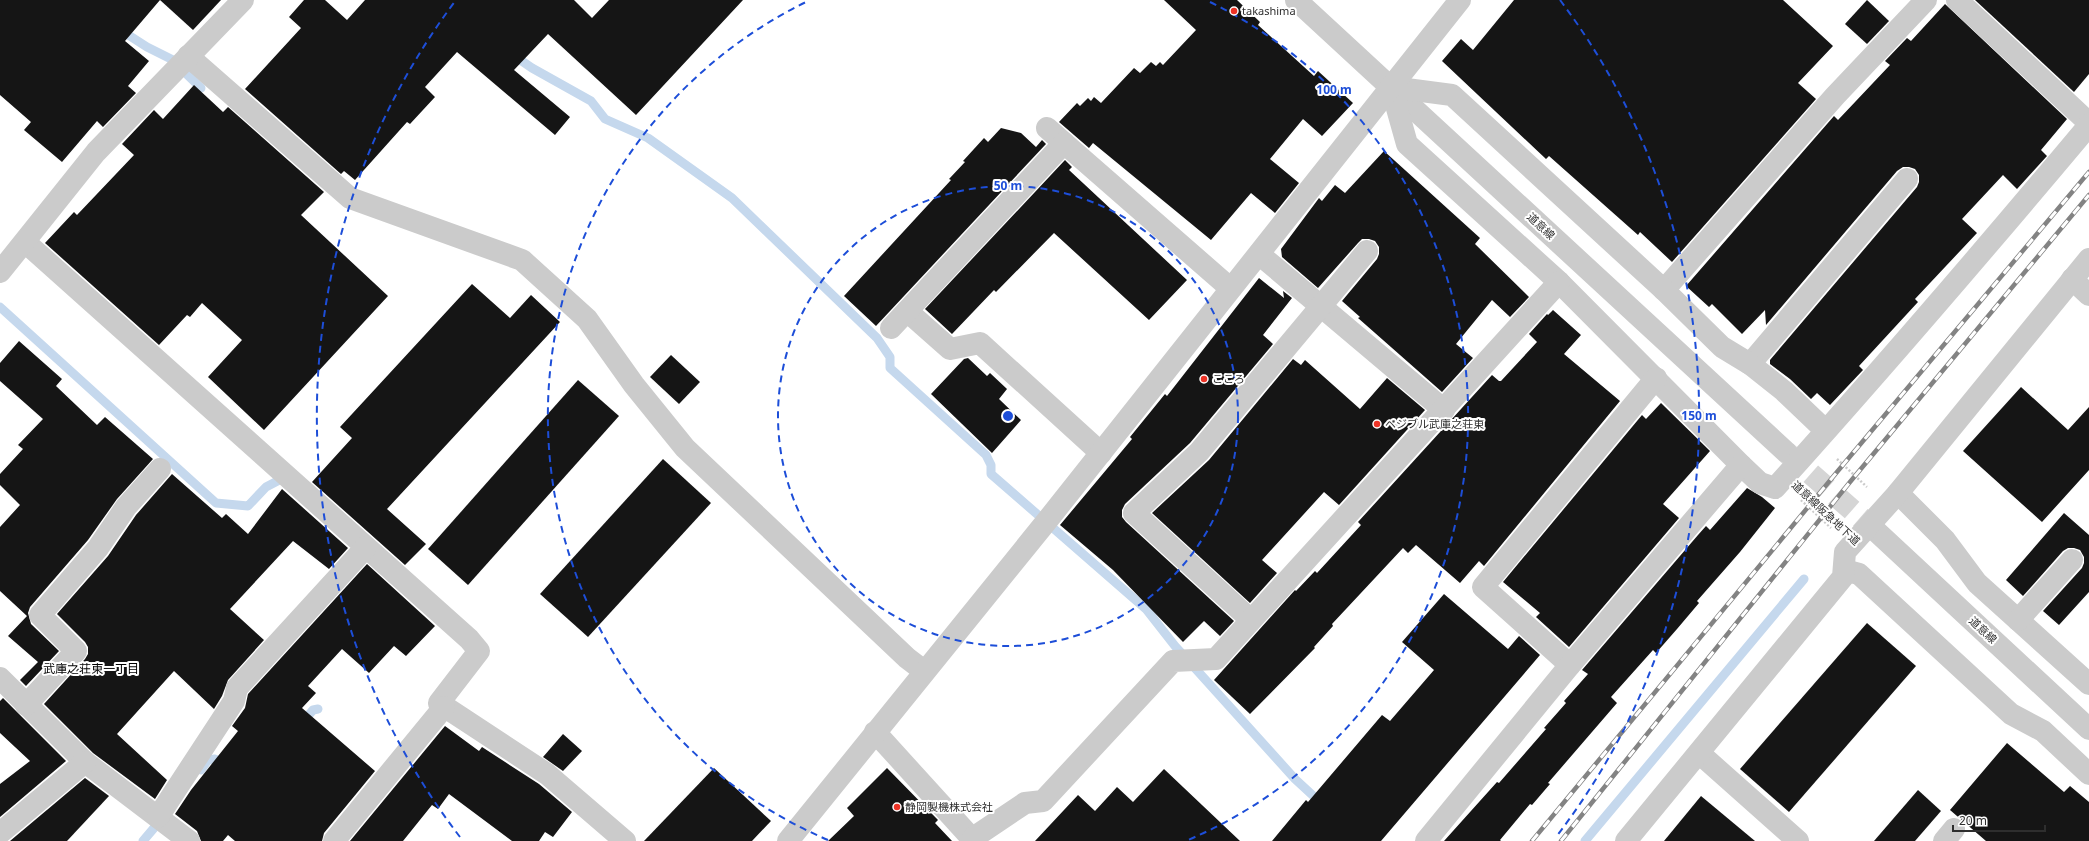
<svg xmlns="http://www.w3.org/2000/svg" width="2089" height="841" font-family="'Noto Sans','Noto Sans JP',sans-serif">
	<rect width="100%" height="100%" fill="#fff"/>
	<g fill="none" stroke-linecap="round" stroke-linejoin="round">
		<!-- stream -->
		<g stroke="#c5d8ed" stroke-width="9">
			<polyline points="119,29 147,47 171,59 201,88"/>
			<polyline points="513,55 532,68 591,101 605,119 648,138 732,198 877,338 890,357 890,368 986,455 991,465 991,474 1146,609 1175,646 1295,779 1321,803"/>
			<polyline points="0,307 216,503 248,506 266,487 285,477 287,479"/>
			<polyline points="302,723 313,710 318,709"/>
			<polyline points="201,770 208,760 215,759 226,764"/>
			<polyline points="143,841 154,828"/>
			<polyline points="1585,841 1804,579"/>
		</g>
	</g>
	<!-- building -->
	<g fill="#151515">
		<polygon points="0,0 160,0 125,41 149,61 128,86 136,93 103,127 97,121 62,162 24,130 31,122 0,95"/>
		<polygon points="160,0 221,0 193,30"/>
		<polygon points="304,0 325,0 347,20 365,0 574,0 592,18 609,0 743,0 636,115 548,34 514,70 570,117 555,135 457,52 425,87 435,97 410,124 407,122 355,180 344,171 341,174 245,89 301,28 289,17"/>
		<polygon points="1164,0 1237,0 1260,22 1258,25 1314,76 1318,71 1353,103 1322,136 1303,119 1270,159 1299,183 1275,213 1251,193 1211,240 1093,143 1089,148 1059,122 1077,103 1080,106 1088,98 1091,101 1094,97 1101,103 1134,68 1140,73 1151,62 1156,66 1160,62 1163,65 1196,30"/>
		<polygon points="1514,0 1783,0 1833,46 1798,83 1816,99 1672,262 1640,232 1638,235 1549,156 1546,159 1442,61 1461,39 1473,50"/>
		<polygon points="1867,0 1889,21 1867,44 1845,24"/>
		<polygon points="1975,0 2089,0 2089,74 2074,92"/>
		<polygon points="1945,4 2067,119 2041,150 2047,156 2017,189 2003,175 1962,219 1977,233 1915,299 1918,302 1859,366 1863,370 1830,405 1817,393 1811,399 1790,379 1770,364 1770,360 1917,187 1919,182 1919,175 1915,169 1909,167 1903,167 1897,171 1766,325 1765,310 1742,334 1712,304 1709,307 1686,286 1834,116 1838,120 1890,65 1885,61 1907,38 1911,41"/>
		<polygon points="194,85 223,112 228,107 324,192 301,215 388,296 264,430 208,377 242,340 202,303 190,317 187,315 159,345 45,243 74,212 77,215 134,155 122,144 154,110 163,119"/>
		<polygon points="1001,128 1021,133 1036,147 1042,140 1046,144 876,326 844,296 951,180 949,179 965,162 963,161 984,138 988,142"/>
		<polygon points="1384,151 1480,238 1475,244 1529,297 1510,317 1492,300 1456,344 1473,358 1442,392 1358,318 1360,317 1342,301 1377,259 1379,254 1379,247 1375,241 1369,239 1362,239 1358,243 1318,288 1282,257 1281,249 1319,198 1322,201 1335,185 1345,193"/>
		<polygon points="1065,160 1072,167 1069,170 1187,280 1149,320 1054,233 996,292 994,290 952,334 925,309"/>
		<polygon points="1259,278 1284,298 1283,291 1292,298 1263,335 1273,344 1190,443 1125,504 1122,510 1122,517 1126,522 1234,621 1220,636 1204,621 1183,642 1113,570 1060,525 1132,439 1130,437 1165,394 1167,396"/>
		<polygon points="472,284 510,318 531,295 560,322 387,509 426,544 405,565 312,482 352,438 340,427"/>
		<polygon points="1553,310 1581,335 1564,354 1620,401 1484,566 1479,561 1460,583 1416,545 1408,553 1403,548 1332,624 1333,626 1314,647 1315,648 1250,714 1214,680 1295,590 1296,591 1315,571 1317,573 1361,525 1358,522 1492,375 1499,381 1501,381 1537,342 1529,334 1547,314 1548,315"/>
		<polygon points="19,341 62,379 56,386 97,425 105,417 153,459 117,499 88,540 30,607 28,613 31,624 59,651 26,686 20,680 38,662 8,636 27,616 0,591 0,527 20,505 0,485 0,474 23,449 18,445 43,419 0,381 0,363"/>
		<polygon points="671,355 700,382 679,404 650,377"/>
		<polygon points="968,358 987,376 990,373 1007,389 999,399 1021,420 992,453 931,394 964,359"/>
		<polygon points="1293,359 1301,365 1305,360 1360,409 1387,378 1425,410 1339,505 1324,492 1262,560 1277,573 1250,603 1152,513 1209,460"/>
		<polygon points="578,380 619,416 468,585 428,549"/>
		<polygon points="2021,387 2068,430 2089,407 2089,470 2042,522 1963,451"/>
		<polygon points="1661,403 1710,451 1663,504 1679,518 1569,647 1536,617 1540,613 1503,582 1642,415 1646,419"/>
		<polygon points="663,459 711,503 588,637 540,594"/>
		<polygon points="172,474 222,518 226,514 248,534 282,489 348,548 329,569 293,541 230,609 264,640 228,680 222,696 214,709 174,671 117,734 167,780 155,799 93,753 44,704 85,659 88,654 88,647 85,642 57,614 108,556 136,515"/>
		<polygon points="1747,488 1762,497 1775,508 1740,552 1697,601 1699,603 1677,629 1656,653 1653,650 1611,697 1617,703 1548,783 1550,784 1532,805 1530,804 1500,840 1501,841 1444,841 1497,782 1499,783 1546,729 1544,728 1566,703 1564,701 1588,674 1582,670 1698,535 1706,526 1710,530"/>
		<polygon points="2064,513 2089,535 2089,592 2059,625 2043,611 2082,568 2084,563 2084,557 2080,550 2074,548 2068,548 2063,551 2023,596 2006,580"/>
		<polygon points="367,564 435,626 406,656 394,646 369,673 342,649 308,686 316,693 302,708 375,771 324,833 322,841 235,841 228,835 223,841 201,841 197,831 175,814 191,790 238,731 232,726 245,708 248,694"/>
		<polygon points="1444,594 1508,649 1519,636 1540,655 1381,841 1272,841 1306,800 1308,802 1382,715 1390,721 1434,670 1402,642"/>
		<polygon points="1867,623 1916,666 1789,812 1740,769"/>
		<polygon points="3,698 66,761 0,817 0,784 30,761 0,733 0,701"/>
		<polygon points="445,726 479,751 482,747 539,784 572,812 553,837 545,832 539,841 512,841 449,794 438,809 432,805 403,841 350,841"/>
		<polygon points="563,734 582,751 563,771 543,757"/>
		<polygon points="2007,743 2064,792 2070,786 2089,802 2089,841 1986,841 1950,810"/>
		<polygon points="714,768 771,821 752,841 644,841"/>
		<polygon points="887,768 938,820 935,823 952,841 828,841 854,816 847,808"/>
		<polygon points="1164,769 1240,841 1035,841 1078,795 1095,811 1117,787 1133,802"/>
		<polygon points="85,778 109,796 67,841 10,841"/>
		<polygon points="1918,790 1941,811 1915,841 1874,841"/>
		<polygon points="1701,796 1755,841 1664,841"/>
	</g>
	<g fill="none" stroke-linecap="round" stroke-linejoin="round">
		<!-- minor-tunnel -->
		<polyline stroke="#d5d5d5" stroke-width="22" stroke-dasharray="22 11" stroke-linecap="butt" points="1786,452 1877,532"/>
		<!-- path -->
		<g stroke="#cbcbcb" stroke-width="2.5" stroke-dasharray="2 2" stroke-linecap="butt">
			<polyline points="1837,459 1867,487"/>
			<polyline points="1801,500 1831,528"/>
		</g>
		<!-- minor -->
		<g stroke="#cbcbcb" stroke-width="22">
			<polyline points="1296,0 1786,452"/>
			<polyline points="1957,0 2089,123"/>
			<polyline points="188,56 350,198 522,260 587,319 634,385 685,448 907,658 924,671"/>
			<polyline points="1047,128 1064,143"/>
			<polyline points="25,242 469,639 479,651 439,703 547,774 625,841"/>
			<polyline points="1259,254 1444,410"/>
			<polyline points="0,272 96,152 243,0"/>
			<polyline points="2072,279 2089,295"/>
			<polyline points="1664,290 1835,96 1926,0"/>
			<polyline points="907,311 950,349 980,343 1101,453"/>
			<polyline points="891,328 1064,143 1230,288"/>
			<polyline points="1750,364 1907,179"/>
			<path d="M1826,431L1784,391L1750,364L1722,347L1664,290L1452,95L1391,87L1407,144L1559,282L1741,465L1760,483L1775,488C1882,369 1986,248 2089,125"/>
			<polyline points="1898,493 1945,540 1977,583 2089,684"/>
			<polyline points="1877,532 2089,729"/>
			<polyline points="1844,570 1859,574 2011,714 2043,731 2089,774"/>
			<polyline points="1251,620 1134,513 1199,452 1367,251"/>
			<polyline points="2018,620 2072,560"/>
			<polyline points="1570,665 1483,587 1656,378"/>
			<polyline points="0,678 85,762 189,841"/>
			<polyline points="26,705 76,651 40,615 98,548 126,507 160,469"/>
			<polyline points="875,732 974,841"/>
			<polyline points="1699,753 1798,841"/>
			<polyline points="158,817 234,701 237,688 366,547"/>
			<polyline points="0,833 85,762"/>
			<polyline points="973,838 1025,803 1043,801 1173,661 1216,659 1559,282"/>
			<polyline points="334,841 444,707"/>
			<polyline points="788,841 1046,522 1460,0"/>
			<polyline points="1426,841 1570,665 1741,465"/>
			<polyline points="1626,841 1843,577 1845,552 1898,493 2089,259"/>
			<polyline points="1944,841 1954,829"/>
		</g>
		<defs>
			<g id="rail">
				<polyline points="1532,841 1837,472 2089,172"/>
				<polyline points="1561,841 1850,482 2089,195"/>
			</g>
		</defs>
		<!-- rail casing -->
		<use href="#rail" stroke="#838383" stroke-width="4.5"/>
		<!-- rail -->
		<use href="#rail" stroke="#fff" stroke-width="3" stroke-dasharray="9" stroke-linecap="butt"/>
	</g>
	<!-- distance rings -->
	<g fill="none" stroke="#1d4ed8" stroke-width="2" stroke-dasharray="7 5">
		<circle cx="1008" cy="416" r="230"/>
		<path d="M828 840A461 461 0 0 1 806 2M1210 2A461 461 0 0 1 1188 840"/>
		<path d="M460 837A691 691 0 0 1 456 0M1560 0A691 691 0 0 1 1556 837"/>
	</g>
	<!-- markers -->
	<g fill="#ee3326" stroke="#fff" stroke-width="1.5">
		<circle cx="1234" cy="11" r="4"/>
		<circle cx="1204" cy="379" r="4"/>
		<circle cx="1377" cy="424" r="4"/>
		<circle cx="897" cy="807" r="4"/>
	</g>
	<g text-anchor="middle" stroke-width="4" stroke-linejoin="round" paint-order="stroke">
		<!-- poi labels -->
		<g font-size="11" fill="#2e2e2e" stroke="#fff" text-anchor="start">
			<text x="1242" y="15">takashima</text>
			<text x="1212" y="383">こころ</text>
			<text x="1385" y="428">ペジブル武庫之荘東</text>
			<text x="905" y="811">静岡製機株式会社</text>
		</g>
		<!-- street labels -->
		<g font-size="11" fill="#2e2e2e" stroke="#fff">
			<text transform="translate(1541 226) rotate(43)" y="4">道意線</text>
			<text transform="translate(1826 513) rotate(43)" y="4">道意線阪急地下道</text>
			<text transform="translate(1983 630) rotate(43)" y="4">道意線</text>
		</g>
		<!-- neighbourhood labels -->
		<g font-size="12" fill="#000" stroke="#fff">
			<text x="91" y="673">武庫之荘東一丁目</text>
		</g>
	</g>
	<circle cx="1008" cy="416" r="6" fill="#1d4ed8" stroke="#fff" stroke-width="2"/>
	<g font-size="12" text-anchor="middle" font-weight="bold" fill="#1d4ed8" stroke="#fff" stroke-width="4" stroke-linejoin="round" paint-order="stroke">
		<text x="1334" y="94">100 m</text>
		<text x="1008" y="190">50 m</text>
		<text x="1699" y="420">150 m</text>
	</g>
	<!-- scale -->
	<path d="M1953 825v6h92v-6" fill="none" stroke="#2e2e2e" stroke-width="2"/>
	<text x="1959" y="825" font-size="12" fill="#2e2e2e" stroke="#ffffff" stroke-width="3" paint-order="stroke">20 m</text>
</svg>
